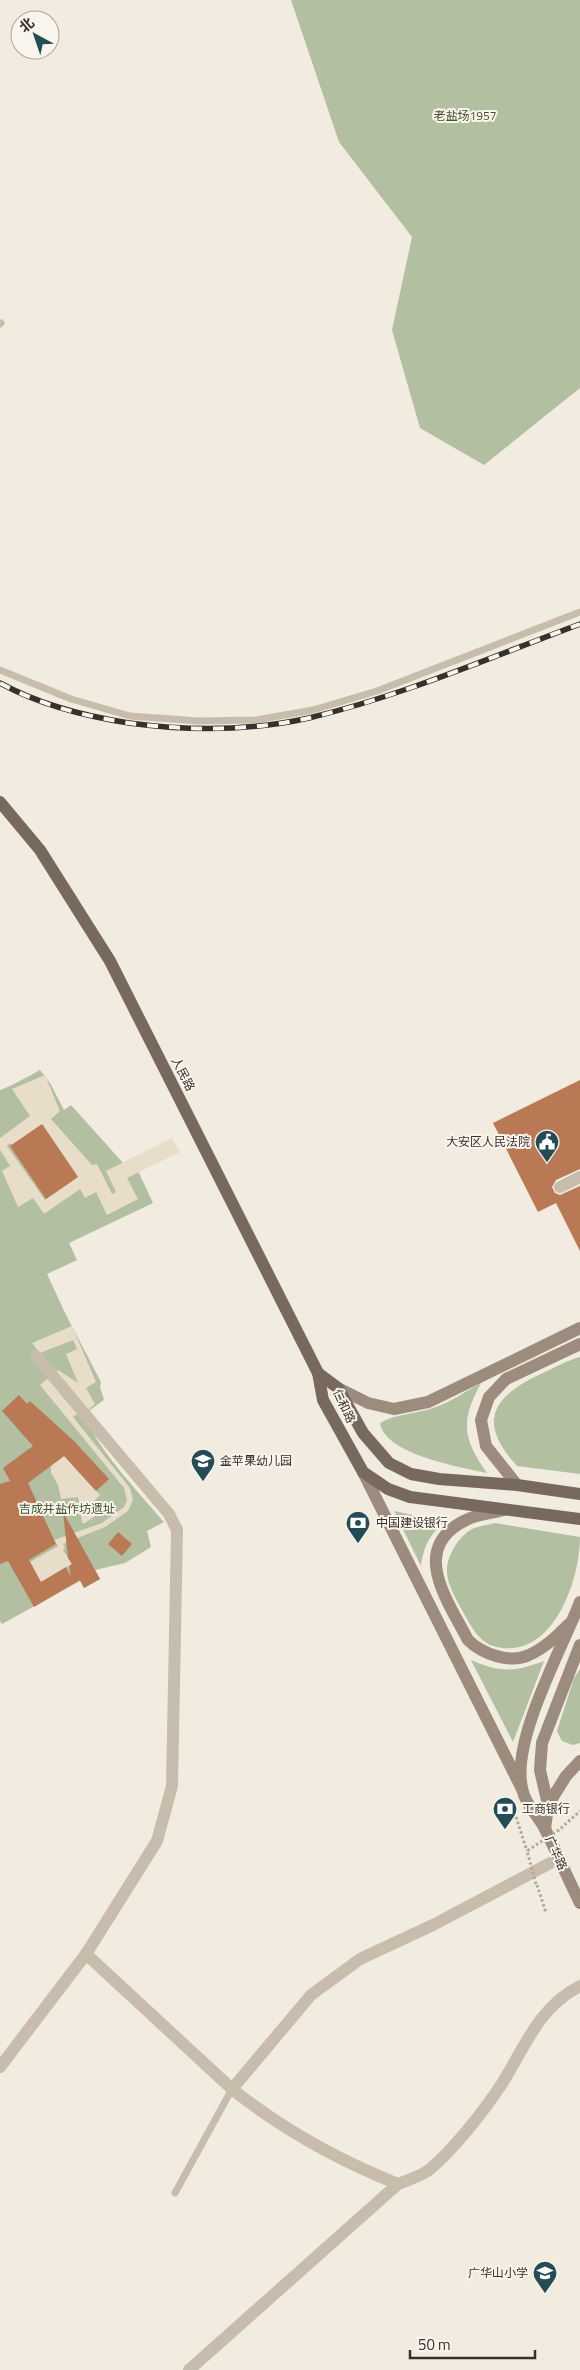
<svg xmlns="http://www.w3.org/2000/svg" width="580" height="2370" font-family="'Titillium Web','Noto Sans SC',sans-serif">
	<rect width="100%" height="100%" fill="#f1ebe0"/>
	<!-- green -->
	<g fill="#b2bfa1">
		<polygon points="291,0 580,0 580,388 484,465 420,428 392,330 412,237 339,142"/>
		<path d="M40,1070L50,1083L64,1110L71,1105L123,1163L132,1158L153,1203L69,1243L77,1260L47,1274L66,1315L101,1382L100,1387L104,1400L86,1413C89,1441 144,1498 164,1522L147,1531L151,1547L125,1563L95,1570L100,1579L84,1588L80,1581L2,1624L0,1621V1090C14,1085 27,1077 40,1070Z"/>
		<path d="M580,1357V1474L517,1466C475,1420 494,1395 545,1372C556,1367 568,1360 580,1357Z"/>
		<path d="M481,1383C460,1421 463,1439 487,1473C461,1467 385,1455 380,1423C397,1413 418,1414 436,1407C451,1402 466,1391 481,1383Z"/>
		<path d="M394,1511L445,1522C429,1535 424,1546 421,1566Z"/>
		<path d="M495,1523L580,1537C580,1581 552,1663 493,1646C478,1641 470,1624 463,1612C457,1600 448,1587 447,1573C446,1557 458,1537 472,1529C479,1526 488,1525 495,1523Z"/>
		<path d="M471,1660C500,1673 515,1672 544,1661L513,1742Z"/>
		<polygon points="580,1669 580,1743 573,1745 562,1741 557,1731 574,1678"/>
	</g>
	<!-- plaza -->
	<g fill="#e7ddc9" fill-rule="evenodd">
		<path d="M45,1075L60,1111L51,1119L92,1165L97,1164L112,1194L116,1192L106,1171L172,1138L180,1152L127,1178L138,1199L107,1215L96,1192L85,1198L80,1189L44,1214L33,1198L18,1207L2,1171L10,1166L0,1150V1138L30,1116L12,1089ZM43,1125L78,1177L45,1200L7,1146L10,1143L12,1145Z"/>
		<polygon points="72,1326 96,1382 86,1388 95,1404 80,1417 77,1414 73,1417 130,1488 133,1500 128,1511 105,1527 63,1544 65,1548 63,1550 72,1564 41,1582 30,1562 58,1546 54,1540 102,1523 124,1507 127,1500 124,1488 40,1385 58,1370 78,1383 66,1354 77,1349 73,1340 40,1353 32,1343"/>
		<polygon points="78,1445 86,1454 73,1466 100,1495 93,1502 98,1514 85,1523 82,1523 78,1497 61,1499 58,1485 51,1473 51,1466"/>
	</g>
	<!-- building -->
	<g fill="#ba7955">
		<polygon points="580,1080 580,1169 556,1180 552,1187 555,1193 560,1195 580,1186 580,1251 556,1203 538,1212 493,1123"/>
		<polygon points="42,1124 78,1177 46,1199 10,1146"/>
		<polygon points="19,1395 27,1404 30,1401 75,1442 109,1479 96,1491 64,1456 28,1483 56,1544 29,1560 41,1582 66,1567 71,1577 69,1566 72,1564 68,1558 63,1512 100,1579 84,1588 80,1580 34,1607 8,1561 0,1564 0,1484 10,1481 3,1468 33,1446 2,1411"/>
		<polygon points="118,1532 132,1544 122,1556 108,1544"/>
	</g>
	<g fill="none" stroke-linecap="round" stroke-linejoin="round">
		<!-- path -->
		<g stroke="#b4a797" stroke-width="3" stroke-dasharray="2.5 2.5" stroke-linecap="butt">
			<polyline points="516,1817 527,1851"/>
			<polyline points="537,1885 546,1913"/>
		</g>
		<!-- service -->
		<g stroke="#c8bdad" stroke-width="7">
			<polyline points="0,324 1,323"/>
			<polyline points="0,670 71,699 130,716 199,721 256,720 313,710 377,691 580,612"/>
			<polyline points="175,2193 232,2089"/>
		</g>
		<!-- minor -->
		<g stroke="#c8bdad" stroke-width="12">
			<polyline points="560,1187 580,1177"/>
			<polyline points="36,1356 169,1514 177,1530 172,1786 157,1841 86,1954 232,2089"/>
			<path d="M558,1859L433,1925L360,1959L311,1995L232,2089C282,2129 338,2160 398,2184C408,2180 421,2176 429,2170C454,2149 485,2110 503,2082C525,2046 540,2006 580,1986"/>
			<polyline points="0,2067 86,1954"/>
			<polyline points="189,2370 398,2184"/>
		</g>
		<!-- secondary -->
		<g stroke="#9c8c7e" stroke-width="12">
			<polyline points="338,1388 368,1403 394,1409 428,1402 580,1328"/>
			<polyline points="363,1472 522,1789"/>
			<polyline points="517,1485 486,1446 481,1420 489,1397 506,1379 580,1344"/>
			<path d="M504,1510C493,1513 477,1514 466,1520C408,1548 448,1601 468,1640C482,1654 510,1664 529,1655C545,1648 557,1636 569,1624"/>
			<path d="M580,1602C562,1649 511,1740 522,1788C525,1805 539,1816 546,1831C558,1855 568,1879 580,1903"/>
			<polyline points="548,1805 566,1776 580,1761"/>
			<polyline points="545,1829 548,1805 540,1770 542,1743 580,1645"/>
		</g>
		<!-- primary -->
		<g stroke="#78695e" stroke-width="12">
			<polyline points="0,802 40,850 110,961 318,1373 323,1400 363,1472 388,1489 410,1497 580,1519"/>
			<polyline points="318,1373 338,1388 363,1433 389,1463 411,1474 439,1479 517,1485 580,1494"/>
		</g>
		<defs>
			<path id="rail" d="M0,683C40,705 84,716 129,723C188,731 250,731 309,718C402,696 491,657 580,624"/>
		</defs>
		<!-- rail casing -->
		<use href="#rail" stroke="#37302b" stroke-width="5.5"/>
		<!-- rail -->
		<use href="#rail" stroke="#f9f4ec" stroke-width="4" stroke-dasharray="11" stroke-linecap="butt"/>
		<!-- path-bridge -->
		<polyline stroke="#b4a797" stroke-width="3" stroke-dasharray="2.5 2.5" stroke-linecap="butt" points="536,1884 527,1851 559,1830 580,1811"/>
	</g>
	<!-- icons -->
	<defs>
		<symbol id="civic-pin" viewBox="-11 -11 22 30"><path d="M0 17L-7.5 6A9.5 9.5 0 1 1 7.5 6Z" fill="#244c55" stroke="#f9f4ec"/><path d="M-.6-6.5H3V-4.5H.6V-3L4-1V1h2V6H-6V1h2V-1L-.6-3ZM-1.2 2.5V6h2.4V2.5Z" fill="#fff"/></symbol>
		<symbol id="school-pin" viewBox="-11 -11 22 30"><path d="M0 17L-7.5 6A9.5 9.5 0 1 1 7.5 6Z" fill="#244c55" stroke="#f9f4ec"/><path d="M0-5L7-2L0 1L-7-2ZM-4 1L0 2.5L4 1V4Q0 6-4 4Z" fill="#fff"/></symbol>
		<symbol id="bank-pin" viewBox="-11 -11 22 30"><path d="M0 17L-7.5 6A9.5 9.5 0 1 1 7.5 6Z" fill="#244c55" stroke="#f9f4ec"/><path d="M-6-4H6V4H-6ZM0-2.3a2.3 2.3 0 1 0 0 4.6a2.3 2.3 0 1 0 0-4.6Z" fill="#fff"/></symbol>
	</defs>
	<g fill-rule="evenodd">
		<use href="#civic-pin" x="533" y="1128" width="28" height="38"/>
		<use href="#school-pin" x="189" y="1447" width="28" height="38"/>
		<use href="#bank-pin" x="344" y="1509" width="28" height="38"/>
		<use href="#bank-pin" x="491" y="1795" width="28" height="38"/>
		<use href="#school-pin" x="531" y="2259" width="28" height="38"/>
	</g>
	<g text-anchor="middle" stroke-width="4" stroke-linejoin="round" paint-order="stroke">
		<!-- park labels -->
		<g font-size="12" fill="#435331" stroke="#f9f4ec">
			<text x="465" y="120">老盐场1957</text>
			<text x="67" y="1513">吉成井盐作坊遗址</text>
		</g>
		<!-- street labels -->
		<g font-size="12" fill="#37302b" stroke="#f9f4ec">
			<text transform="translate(183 1074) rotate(63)" y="4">人民路</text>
			<text transform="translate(344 1406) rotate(65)" y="4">仁和路</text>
			<text transform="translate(556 1853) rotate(66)" y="4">广华路</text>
		</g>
		<!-- poi labels -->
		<g font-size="12" fill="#37302b" stroke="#f9f4ec" text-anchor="start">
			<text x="530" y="1146" text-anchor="end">大安区人民法院</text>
			<text x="220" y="1465">金苹果幼儿园</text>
			<text x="376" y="1527">中国建设银行</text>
			<text x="522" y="1813">工商银行</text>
			<text x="528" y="2277" text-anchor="end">广华山小学</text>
		</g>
	</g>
	<!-- north arrow -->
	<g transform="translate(35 35) rotate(320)"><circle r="24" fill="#f9f4ec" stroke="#aba69f"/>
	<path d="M0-4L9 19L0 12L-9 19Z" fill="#244c55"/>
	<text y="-8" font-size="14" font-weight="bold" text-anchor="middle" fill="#37302b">北</text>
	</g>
	<!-- scale -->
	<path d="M410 2350v8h125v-8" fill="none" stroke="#37302b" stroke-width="2.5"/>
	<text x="418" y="2350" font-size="15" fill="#37302b" stroke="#f9f4ec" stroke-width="4" paint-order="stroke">50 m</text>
</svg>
